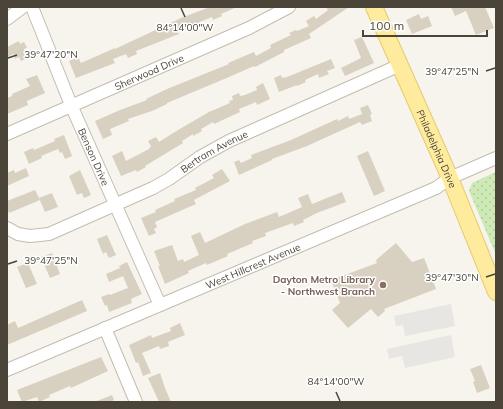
<svg xmlns="http://www.w3.org/2000/svg" width="503" height="409" font-family="Mulish,sans-serif">
	<defs>
		<pattern id="grass-dots" width="8" height="8" patternUnits="userSpaceOnUse"><rect width="8" height="8" fill="#cde9b6"/><path d="M2 2h.1M6 6h.1" fill="none" stroke="#b2c99d" stroke-width="1.8" stroke-linecap="round"/></pattern>
	</defs>
	<rect width="100%" height="100%" fill="#f6f4ec"/>
	<!-- grass -->
	<polygon fill="url(#grass-dots)" points="496,172 496,255 469,191 472,183"/>
	<!-- parking -->
	<g fill="#e8e6e3">
		<polygon points="451,304 455,326 405,336 403,325 396,326 394,316"/>
		<polygon points="451,335 455,357 405,368 402,356 389,359 387,349"/>
	</g>
	<!-- building -->
	<g fill="#d8d1c1">
		<polygon points="210,7 237,7 221,14 222,16 213,20 212,17 200,22 201,24 191,28 191,26 178,32 179,34 136,51 137,54 128,58 126,54 113,59 115,63 76,78 69,61 78,57 81,63 115,48 115,49 181,18"/>
		<polygon points="326,7 349,7 309,34 311,38 284,50 284,52 255,67 254,66 229,77 167,103 167,104 152,111 128,119 129,121 110,129 112,135 103,139 95,121 120,110 147,100 146,99 167,89 229,64 228,63 254,52 256,56 271,48 270,45 291,35 289,33 296,30 297,31 309,26 306,21 314,16 316,19 328,10"/>
		<polygon points="451,7 485,7 494,28 476,35 466,11 455,16"/>
		<polygon points="419,14 421,19 428,16 432,26 412,34 406,20"/>
		<polygon points="362,37 374,63 345,76 341,68 361,58 354,40"/>
		<polygon points="19,41 20,44 24,42 27,48 24,49 28,58 21,61 19,57 15,59 14,54 7,57 7,47"/>
		<polygon points="331,59 335,68 327,71 329,74 319,78 318,74 305,80 306,82 297,86 297,85 279,92 274,78 281,75 282,78 287,77"/>
		<polygon points="37,75 45,93 27,101 28,105 7,114 7,98 12,96 12,94 30,86 26,79"/>
		<polygon points="263,83 270,99 257,105 256,102 239,109 240,112 214,124 213,122 201,129 202,131 193,136 193,134 182,141 183,143 145,166 146,167 137,172 136,170 121,176 112,156 122,151 126,161 149,149 151,146 148,141 156,137 159,142 178,130 209,112 230,103 229,101 233,100 232,96 239,93 240,96 245,95 257,90 256,87"/>
		<polygon points="368,105 372,114 370,115 372,121 362,125 360,122 307,146 272,159 272,160 239,175 234,162 239,160 241,163 252,158 251,155 291,140 337,119 338,121 348,116 349,119 362,114 360,108"/>
		<polygon points="64,135 72,156 65,159 62,152 60,153 58,149 41,156 42,158 29,164 24,152 33,148 34,150 55,141 54,139"/>
		<polygon points="368,151 385,191 374,196 357,156"/>
		<polygon points="26,168 29,176 7,186 7,173 14,170 15,173"/>
		<polygon points="222,169 230,181 194,200 196,204 155,222 157,227 154,229 156,233 149,236 141,218 156,212 155,210 175,201 174,199 196,190 195,188 214,178 212,175"/>
		<polygon points="80,170 91,195 84,198 82,193 77,195 69,176"/>
		<polygon points="35,190 40,200 9,213 7,209 7,201"/>
		<polygon points="342,192 346,202 317,213 303,220 304,222 294,226 293,223 265,233 266,236 252,241 253,243 227,254 228,256 207,265 206,263 188,271 189,273 165,284 158,266 160,266 154,251 172,245 178,261 183,259 184,262 199,255 191,236 200,232 205,243 245,224 277,212 279,217 302,207 298,198 308,194 312,204"/>
		<polygon points="52,193 58,207 45,212 39,198"/>
		<polygon points="107,235 116,255 109,258 106,252 103,254 97,239"/>
		<polygon points="396,243 412,262 424,258 436,289 384,309 385,311 378,317 371,309 348,328 332,310 340,303 331,280 377,263 376,260"/>
		<polygon points="52,253 60,274 50,278 41,257"/>
		<polygon points="127,262 142,294 131,299 132,303 109,312 107,305 105,306 101,297 109,294 110,295 128,288 123,276 109,282 106,274 120,268 119,266"/>
		<polygon points="28,263 37,284 26,288 17,267"/>
		<polygon points="82,300 87,311 7,345 7,325 15,321 18,328"/>
		<polygon points="180,323 185,335 168,342 169,346 160,349 159,346 142,353 151,373 143,376 138,362 136,363 129,345 151,335 152,338 171,331 170,328"/>
		<polygon points="101,357 108,371 71,388 70,386 49,395 50,397 39,402 37,397 22,402 17,390"/>
		<polygon points="481,365 490,388 477,393 473,382 475,381 470,369"/>
		<polygon points="160,373 165,388 171,402 159,402 148,378"/>
		<polygon points="112,395 114,400 110,402 94,402"/>
	</g>
	<g fill="none" stroke-linecap="round" stroke-linejoin="round">
		<defs>
			<g id="minor">
				<path id="s1" d="M32,7L71,105L160,305"/>
				<polyline points="7,19 23,7"/>
				<path id="s2" d="M7,134L249,28L289,7"/>
				<path id="s3" d="M7,228L18,234L30,236L49,234L153,188L169,179L200,157L229,141L400,65"/>
				<polyline points="105,328 136,402"/>
				<path id="s4" d="M7,370L436,188L450,178L496,158"/>
			</g>
			<g id="major">
				<path id="s5" d="M374,7L450,178L496,292"/>
			</g>
		</defs>
		<!-- minor casing -->
		<use href="#minor" stroke="#c2bdae" stroke-width="14"/>
		<!-- major casing -->
		<use href="#major" stroke="#e4cb6b" stroke-width="18"/>
		<!-- minor -->
		<use href="#minor" stroke="#fff" stroke-width="12"/>
		<!-- major -->
		<use href="#major" stroke="#feeb9d" stroke-width="16"/>
	</g>
	<!-- ticks -->
	<path fill="none" stroke="#4b4539" stroke-width="1.5" d="M181,8L185,17M8,58L17,55M486,71L495,68M8,264L17,261M486,277L495,274M336,392L340,401"/>
	<!-- markers -->
	<circle fill="#8d6e63" stroke="#fff" stroke-width="1.5" cx="383" cy="285" r="4"/>
	<g text-anchor="middle" stroke-width="3" stroke-linejoin="round" paint-order="stroke">
		<!-- street labels -->
		<g font-size="10" fill="#4b4539" stroke="#fff">
			<text dy="4" stroke="none"><textPath href="#s2" startOffset="155">Sherwood Drive</textPath></text>
			<text dy="4" stroke="none"><textPath href="#s5" startOffset="155">Philadelphia Drive</textPath></text>
			<text dy="4" stroke="none"><textPath href="#s3" startOffset="229">Bertram Avenue</textPath></text>
			<text dy="4" stroke="none"><textPath href="#s1" startOffset="162">Benson Drive</textPath></text>
			<text dy="4" stroke="none"><textPath href="#s4" startOffset="267">West Hillcrest Avenue</textPath></text>
		</g>
		<!-- education labels -->
		<g font-size="10" font-weight="bold" fill="#785e54" stroke="#fff" text-anchor="end">
			<text x="375" y="283">Dayton Metro Library<tspan x="375" dy="12">- Northwest Branch</tspan></text>
		</g>
	</g>
	<g font-size="10" text-anchor="middle" fill="#4b4539" stroke="#fff" stroke-width="3" stroke-linejoin="round" paint-order="stroke">
		<text x="185" y="31">84°14'00"W</text>
		<text x="51" y="58">39°47'20"N</text>
		<text x="452" y="75">39°47'25"N</text>
		<text x="51" y="264">39°47'25"N</text>
		<text x="452" y="281">39°47'30"N</text>
		<text x="336" y="385">84°14'00"W</text>
	</g>
	<!-- border -->
	<rect width="503" height="409" fill="none" stroke="#4b4539" stroke-width="16"/>
	<!-- scale -->
	<path d="M363 30v6h124v-6" fill="none" stroke="#4b4539" stroke-width="2"/>
	<text x="369" y="30" font-size="12" fill="#4b4539" stroke="#ffffff" stroke-width="3" paint-order="stroke">100 m</text>
</svg>
